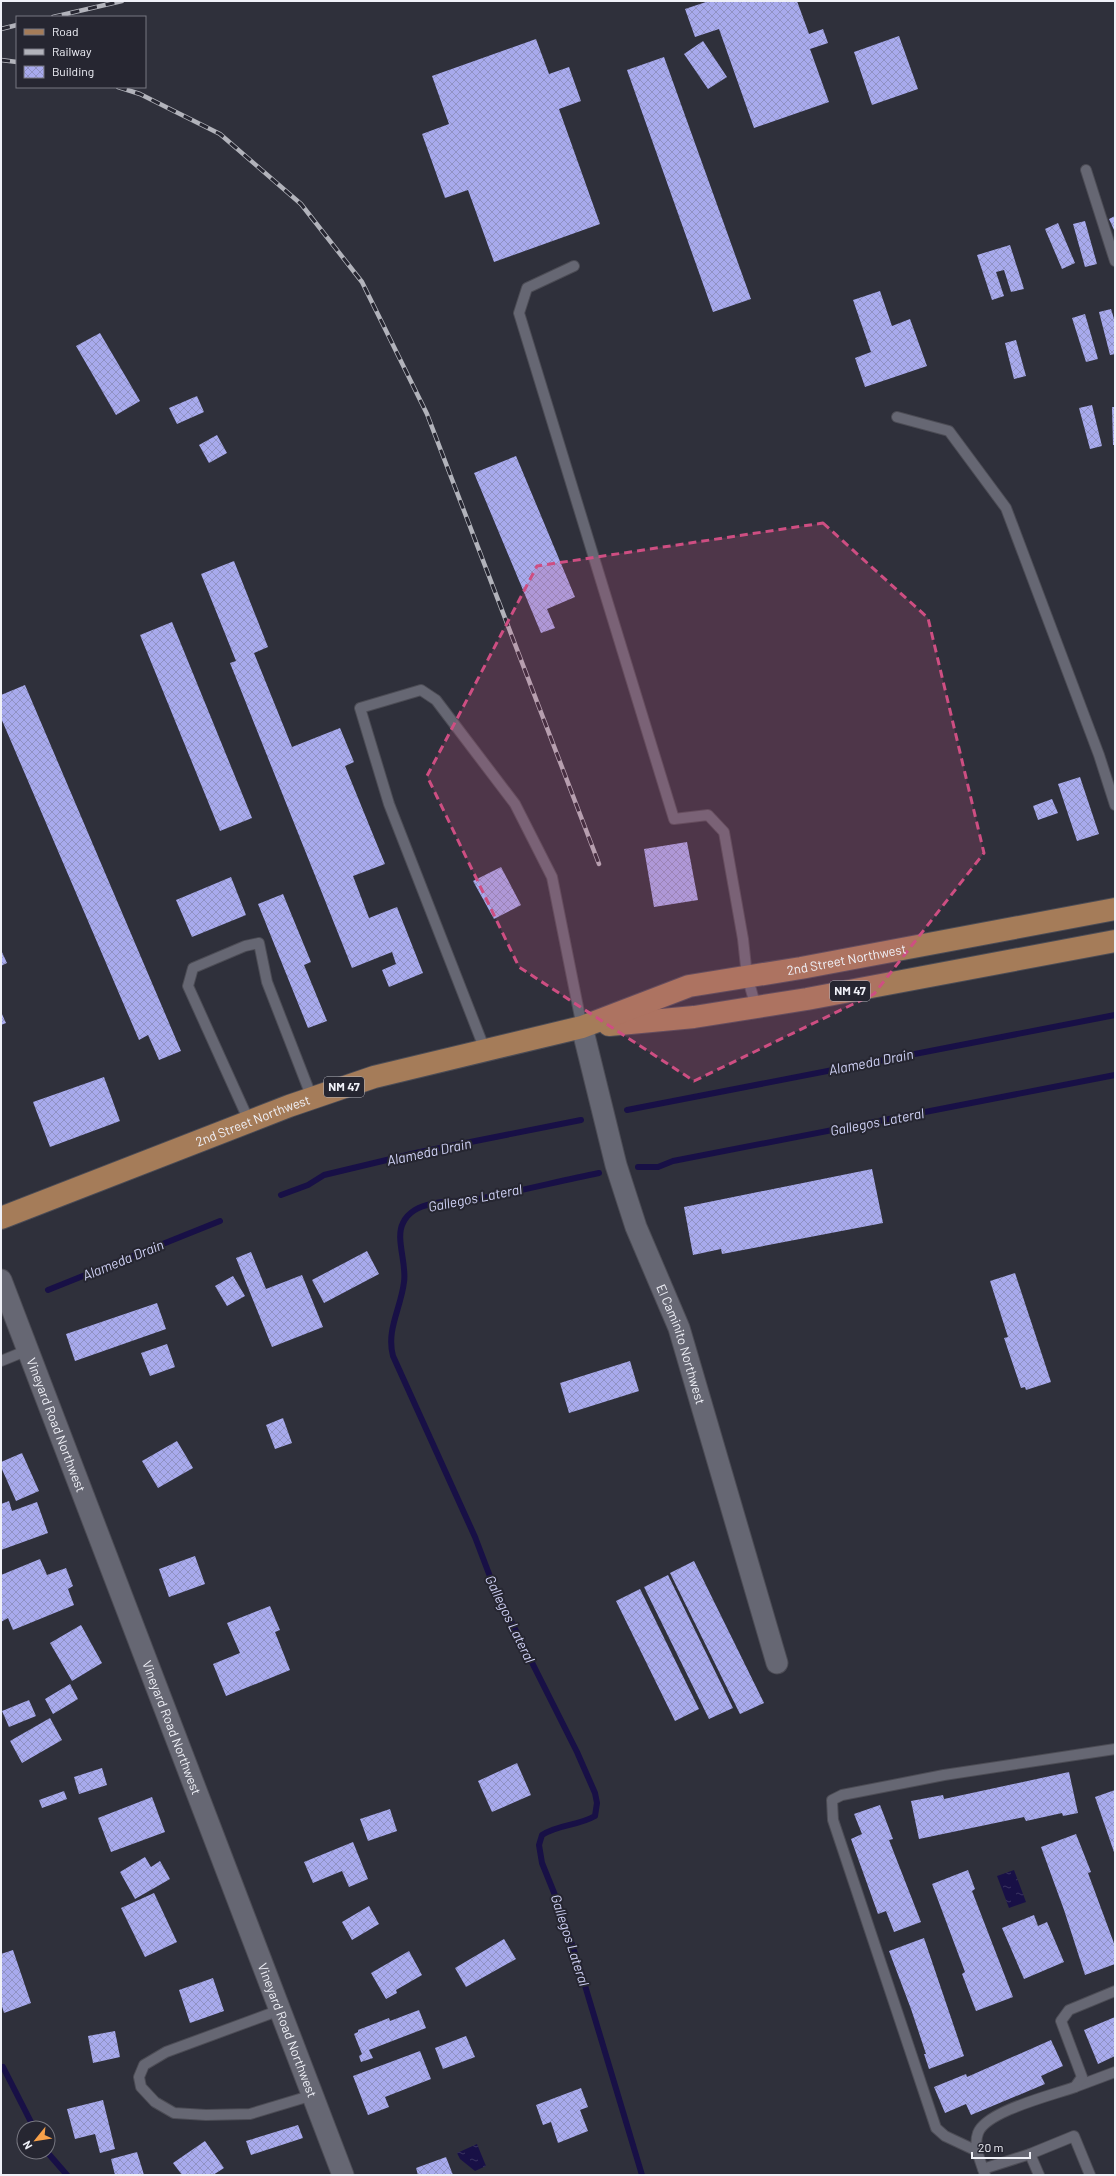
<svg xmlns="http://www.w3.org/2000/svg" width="1116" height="2176" font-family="Barlow,sans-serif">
	<defs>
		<pattern id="water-ripples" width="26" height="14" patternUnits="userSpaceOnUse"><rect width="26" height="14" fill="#181046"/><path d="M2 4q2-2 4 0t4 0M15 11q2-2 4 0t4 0" fill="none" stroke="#3a3361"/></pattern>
		<pattern id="building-cross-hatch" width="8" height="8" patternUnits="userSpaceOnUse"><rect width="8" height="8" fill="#a8aaed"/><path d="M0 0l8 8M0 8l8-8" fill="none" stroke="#9092c4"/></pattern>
	</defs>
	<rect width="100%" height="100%" fill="#2f303b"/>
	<!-- water -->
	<g fill="url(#water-ripples)">
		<polygon points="1014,1870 1026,1902 1009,1908 997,1876"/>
		<polygon points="477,2144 486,2166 475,2171 460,2159 457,2153"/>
	</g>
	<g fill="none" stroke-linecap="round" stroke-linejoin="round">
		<!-- stream -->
		<g stroke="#181046" stroke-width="6">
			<polyline points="627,1110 1115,1015"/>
			<polyline points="638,1167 658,1167 673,1161 1115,1075"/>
			<path d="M599,1173C554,1182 510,1194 465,1201C454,1202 442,1201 432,1204C420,1206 408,1212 403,1223C395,1238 407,1264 404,1282C401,1308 386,1330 393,1356L475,1537L494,1587L577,1752L595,1793L597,1803L595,1816C578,1826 559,1824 542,1835L539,1845L542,1863L559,1905L580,1969L642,2175"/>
			<polyline points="281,1195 308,1185 324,1175 420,1152 581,1120"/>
			<polyline points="48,1290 220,1221"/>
			<polyline points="1,2068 3,2067 34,2128"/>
			<polyline points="47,2152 67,2175"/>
		</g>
	</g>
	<!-- building -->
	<g fill="url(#building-cross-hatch)">
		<polygon points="709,1 797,1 809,34 823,29 828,43 810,49 829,102 754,128 719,29 695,37 685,9"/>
		<polygon points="899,36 918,89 872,105 854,52"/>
		<polygon points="536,39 549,74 569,67 581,101 559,109 600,224 494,262 468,190 445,198 422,134 449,124 432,76"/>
		<polygon points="703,41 727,77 708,89 684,54"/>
		<polygon points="664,57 751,299 713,312 627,70"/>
		<polygon points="1115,216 1115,232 1109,219"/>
		<polygon points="1085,221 1097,264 1085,267 1073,224"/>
		<polygon points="1058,223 1075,263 1062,269 1045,229"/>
		<polygon points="1010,245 1024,289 1011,292 1004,270 996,272 1004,296 992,300 977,255"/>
		<polygon points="880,291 892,326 910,319 927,366 865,387 855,358 871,352 853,300"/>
		<polygon points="1111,309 1115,322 1115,354 1110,355 1099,312"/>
		<polygon points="1085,314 1098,359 1086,362 1072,318"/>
		<polygon points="100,333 140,401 116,415 76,346"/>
		<polygon points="1016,340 1026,376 1014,379 1005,343"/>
		<polygon points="197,396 204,412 177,424 169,408"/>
		<polygon points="1092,405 1102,446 1090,449 1079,408"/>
		<polygon points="1112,407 1115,407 1115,445 1113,445"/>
		<polygon points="217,435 227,453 209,463 199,445"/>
		<polygon points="516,456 575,597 547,609 555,628 541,633 474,473"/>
		<polygon points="234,561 268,647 254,653 292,747 340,728 354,762 345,766 385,864 353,876 369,918 397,907 423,973 389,987 382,970 396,964 392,952 352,968 230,663 236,661 201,574"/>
		<polygon points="172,622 252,818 220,831 140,635"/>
		<polygon points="25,685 181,1051 159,1060 148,1035 139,1040 1,718 1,695"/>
		<polygon points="1080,777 1099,834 1077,841 1058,784"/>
		<polygon points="1052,799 1058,813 1038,820 1033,806"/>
		<polygon points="687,842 698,900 654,907 644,849"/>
		<polygon points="501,867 521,905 494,919 473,881"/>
		<polygon points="231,877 246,915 192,937 176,900"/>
		<polygon points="283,894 311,962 304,965 327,1021 308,1028 258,904"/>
		<polygon points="1,950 7,963 1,966"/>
		<polygon points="1,1012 6,1023 1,1025"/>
		<polygon points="104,1077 120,1121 50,1147 33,1102"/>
		<polygon points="872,1169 883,1223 722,1254 721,1249 693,1255 684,1207"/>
		<polygon points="367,1251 379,1274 324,1303 312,1280"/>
		<polygon points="251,1252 266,1289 302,1275 323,1327 272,1347 236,1258"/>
		<polygon points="1015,1273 1051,1382 1026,1390 1025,1387 1021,1388 1004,1338 1008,1337 990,1281"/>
		<polygon points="233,1276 245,1296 227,1306 215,1286"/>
		<polygon points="157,1303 166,1329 75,1361 66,1334"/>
		<polygon points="167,1344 175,1367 150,1376 141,1353"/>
		<polygon points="630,1361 639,1391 569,1413 560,1383"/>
		<polygon points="283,1418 292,1443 275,1449 266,1425"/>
		<polygon points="177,1441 193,1468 158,1488 142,1461"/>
		<polygon points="22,1453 39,1491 16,1501 1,1467 1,1462"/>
		<polygon points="9,1501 12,1511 37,1502 48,1533 1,1550 1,1504"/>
		<polygon points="195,1556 205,1584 169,1597 159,1569"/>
		<polygon points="40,1559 47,1575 66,1568 73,1586 68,1589 74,1605 13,1630 8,1618 1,1622 1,1575"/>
		<polygon points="694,1561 764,1703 740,1714 670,1573"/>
		<polygon points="668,1575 733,1708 709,1719 644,1587"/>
		<polygon points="640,1589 699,1709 675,1721 616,1601"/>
		<polygon points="270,1606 280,1630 275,1632 290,1670 226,1696 213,1664 240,1653 227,1623"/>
		<polygon points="81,1625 102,1663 72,1681 50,1643"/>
		<polygon points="70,1684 78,1699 53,1714 45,1699"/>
		<polygon points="29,1700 36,1716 9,1727 2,1711"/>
		<polygon points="50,1718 62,1740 22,1763 10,1741"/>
		<polygon points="517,1763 531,1795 492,1812 478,1781"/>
		<polygon points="102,1768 107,1785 79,1794 74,1777"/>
		<polygon points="1069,1772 1078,1813 1063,1816 1062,1813 1026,1821 1024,1817 919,1839 911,1801 943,1795 944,1799"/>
		<polygon points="1115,1790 1115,1855 1095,1797"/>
		<polygon points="64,1791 67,1799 42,1808 39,1800"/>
		<polygon points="152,1797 165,1832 111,1852 98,1818"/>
		<polygon points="880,1805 893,1839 889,1840 921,1922 894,1932 886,1911 878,1914 851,1839 862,1834 854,1814"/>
		<polygon points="390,1809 397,1831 368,1841 360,1819"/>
		<polygon points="1076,1834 1091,1872 1088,1873 1115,1946 1115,1964 1085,1975 1064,1910 1041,1847"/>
		<polygon points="353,1842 368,1879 349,1887 342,1871 313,1883 304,1862"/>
		<polygon points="145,1857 151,1867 160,1861 170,1879 135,1899 120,1872"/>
		<polygon points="968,1870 975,1889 972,1891 1013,1997 976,2011 962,1974 965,1972 932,1884"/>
		<polygon points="154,1893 177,1942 145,1957 121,1908"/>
		<polygon points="369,1906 379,1924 352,1940 342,1922"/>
		<polygon points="1034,1915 1038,1926 1047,1922 1064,1962 1024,1979 1002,1928"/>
		<polygon points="924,1938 964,2056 929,2069 924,2054 926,2054 911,2009 889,1951"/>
		<polygon points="504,1939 516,1959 466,1987 455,1968"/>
		<polygon points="13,1950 31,2003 4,2013 1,2003 1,1954"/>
		<polygon points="409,1951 422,1975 396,1990 397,1993 386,1999 371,1973"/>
		<polygon points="213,1978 224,2011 190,2023 179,1990"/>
		<polygon points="419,2010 426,2028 369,2050 373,2058 361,2062 359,2056 362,2054 354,2034 358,2032 358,2030 389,2018 390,2021"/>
		<polygon points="1115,2017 1115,2056 1098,2064 1084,2030"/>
		<polygon points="115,2031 120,2057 93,2063 88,2036"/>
		<polygon points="466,2036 475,2057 443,2069 435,2048"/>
		<polygon points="1051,2040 1063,2066 1041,2076 1045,2084 971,2115 966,2104 945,2113 934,2087 966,2074 967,2077"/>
		<polygon points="420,2051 431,2079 385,2097 389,2107 368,2115 353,2076"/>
		<polygon points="581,2088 588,2107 580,2110 588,2131 558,2143 551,2122 543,2125 536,2105"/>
		<polygon points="103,2100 115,2149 100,2153 95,2134 75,2139 67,2109"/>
		<polygon points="298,2125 303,2138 251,2155 246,2141"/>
		<polygon points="205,2141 224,2168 213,2175 182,2175 173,2163"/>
		<polygon points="137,2152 144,2175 115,2175 111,2159"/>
		<polygon points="446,2157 453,2175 418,2175 416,2168"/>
	</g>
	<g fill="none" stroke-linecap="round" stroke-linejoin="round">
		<defs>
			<g id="service">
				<polyline points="1086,170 1115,261"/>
				<polyline points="574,266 527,288 519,313 674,819 708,815 724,832 743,939 747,976 756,1007"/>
				<polyline points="897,417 949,431 1006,508 1099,755 1115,805"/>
				<polyline points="485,1050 389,804 360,708 421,690 436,700 515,804 552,877 582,1027"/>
				<polyline points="249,1121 188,986 193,968 245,946 259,943 267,982 312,1098"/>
				<polyline points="1,1361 28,1350"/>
				<polyline points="280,2010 166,2052 144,2065 139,2077 141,2087 155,2102 174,2113 206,2115 250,2114 313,2095"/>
				<polyline points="1075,2087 1115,2072"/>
				<polyline points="977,2151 945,2136 936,2128 833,1820 832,1800 842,1795 944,1775 1115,1749"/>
				<polyline points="983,2169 1030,2154"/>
				<path d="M985,2175C981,2162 973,2147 978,2133C986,2111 1053,2095 1075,2087L1082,2077L1061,2021L1069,2010L1115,1991"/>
				<polyline points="1039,2175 1030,2154 1074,2136 1090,2175"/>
			</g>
			<g id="minor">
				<path id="s1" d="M582,1027L616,1165L636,1227L679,1328L777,1663"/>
				<path id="s2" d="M1,1280L343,2175"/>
			</g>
			<g id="primary">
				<polyline points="609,1025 694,1017 807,999 1115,941"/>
				<path id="s3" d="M1,1218L289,1106L374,1077L582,1027L689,986L801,968L1115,909"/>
			</g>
		</defs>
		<!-- service casing -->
		<use href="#service" stroke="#4c4c55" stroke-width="12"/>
		<!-- minor casing -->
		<use href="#minor" stroke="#4c4c55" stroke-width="23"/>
		<!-- primary casing -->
		<use href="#primary" stroke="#4c4c55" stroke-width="24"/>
		<!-- service -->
		<use href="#service" stroke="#666773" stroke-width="10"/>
		<!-- minor -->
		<use href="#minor" stroke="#666773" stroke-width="21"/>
		<!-- primary -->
		<use href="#primary" stroke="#a57c59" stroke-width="22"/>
		<defs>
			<g id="rail">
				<polyline points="53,17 122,1"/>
				<polyline points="1,29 17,25"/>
				<polyline points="1,60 17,62"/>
				<polyline points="118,87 140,94 220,134 301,204 362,282 427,414 599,864"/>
			</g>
		</defs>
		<!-- rail casing -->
		<use href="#rail" stroke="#b2b3bb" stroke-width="4.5"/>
		<!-- rail -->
		<use href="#rail" stroke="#262631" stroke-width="3" stroke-dasharray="9" stroke-linecap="butt"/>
	</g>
	<!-- marked area -->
	<path fill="#ce4e82" fill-opacity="0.2" stroke="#ce4e82" stroke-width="3" stroke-dasharray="8 5" stroke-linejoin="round" d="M823,523L928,618L984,853L874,994L694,1081L519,967L427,776L537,566Z"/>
	<g text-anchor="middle" stroke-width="4" stroke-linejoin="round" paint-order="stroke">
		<!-- shield labels -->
		<g fill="#262631" stroke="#b3b4bc" stroke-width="1">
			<rect x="830" y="981" width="40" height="20" rx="3"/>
			<rect x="324" y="1077" width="40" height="20" rx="3"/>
		</g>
		<g font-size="12" font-weight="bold" fill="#f0f1f8">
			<text x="850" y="995">NM 47</text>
			<text x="344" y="1091">NM 47</text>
		</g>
		<!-- street labels -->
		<g font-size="13" fill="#f0f1f8" stroke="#262631">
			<text dy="5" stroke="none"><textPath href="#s3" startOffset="887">2nd Street Northwest</textPath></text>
			<text dy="5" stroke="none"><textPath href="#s3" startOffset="270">2nd Street Northwest</textPath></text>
			<text dy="5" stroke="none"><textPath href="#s1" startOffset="333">El Caminito Northwest</textPath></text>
			<text dy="5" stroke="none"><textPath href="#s2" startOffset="155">Vineyard Road Northwest</textPath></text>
			<text dy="5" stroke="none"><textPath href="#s2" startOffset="479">Vineyard Road Northwest</textPath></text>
			<text dy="5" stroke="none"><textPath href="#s2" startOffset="803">Vineyard Road Northwest</textPath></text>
		</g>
		<!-- water labels -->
		<g font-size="14" font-style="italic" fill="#d0d2f6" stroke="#262631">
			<text transform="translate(871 1062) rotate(-11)" y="5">Alameda Drain</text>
			<text transform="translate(877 1122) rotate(-11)" y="5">Gallegos Lateral</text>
			<text transform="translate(429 1152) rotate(-12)" y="5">Alameda Drain</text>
			<text transform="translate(475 1198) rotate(-11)" y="5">Gallegos Lateral</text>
			<text transform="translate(123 1260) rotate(-22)" y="5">Alameda Drain</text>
			<text transform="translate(510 1619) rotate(64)" y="5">Gallegos Lateral</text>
			<text transform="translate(570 1940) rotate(72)" y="5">Gallegos Lateral</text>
		</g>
	</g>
	<!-- border -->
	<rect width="1116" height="2176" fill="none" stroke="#f0f1f8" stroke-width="4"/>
	<!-- legend -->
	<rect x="16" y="16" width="130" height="72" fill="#262631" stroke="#777781"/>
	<rect x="24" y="29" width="20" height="6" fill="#a57c59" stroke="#777781"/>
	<text x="52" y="36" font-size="12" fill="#f0f1f8">Road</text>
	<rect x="24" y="49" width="20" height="6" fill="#b2b3bb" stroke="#777781"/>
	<text x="52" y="56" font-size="12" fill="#f0f1f8">Railway</text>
	<rect x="24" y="66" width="20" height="12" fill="url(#building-cross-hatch)" stroke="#777781"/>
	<text x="52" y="76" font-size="12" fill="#f0f1f8">Building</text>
	<!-- north arrow -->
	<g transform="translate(36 2140) rotate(240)"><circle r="19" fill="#262631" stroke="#777781"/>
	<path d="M0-3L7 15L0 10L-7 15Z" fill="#f8a14a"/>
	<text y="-6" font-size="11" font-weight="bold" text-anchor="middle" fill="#f0f1f8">N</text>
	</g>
	<!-- scale -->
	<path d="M972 2152v6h58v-6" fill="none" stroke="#f0f1f8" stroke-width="2"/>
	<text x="978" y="2152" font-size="12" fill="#f0f1f8" stroke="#262631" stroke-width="3" paint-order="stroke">20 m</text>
</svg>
